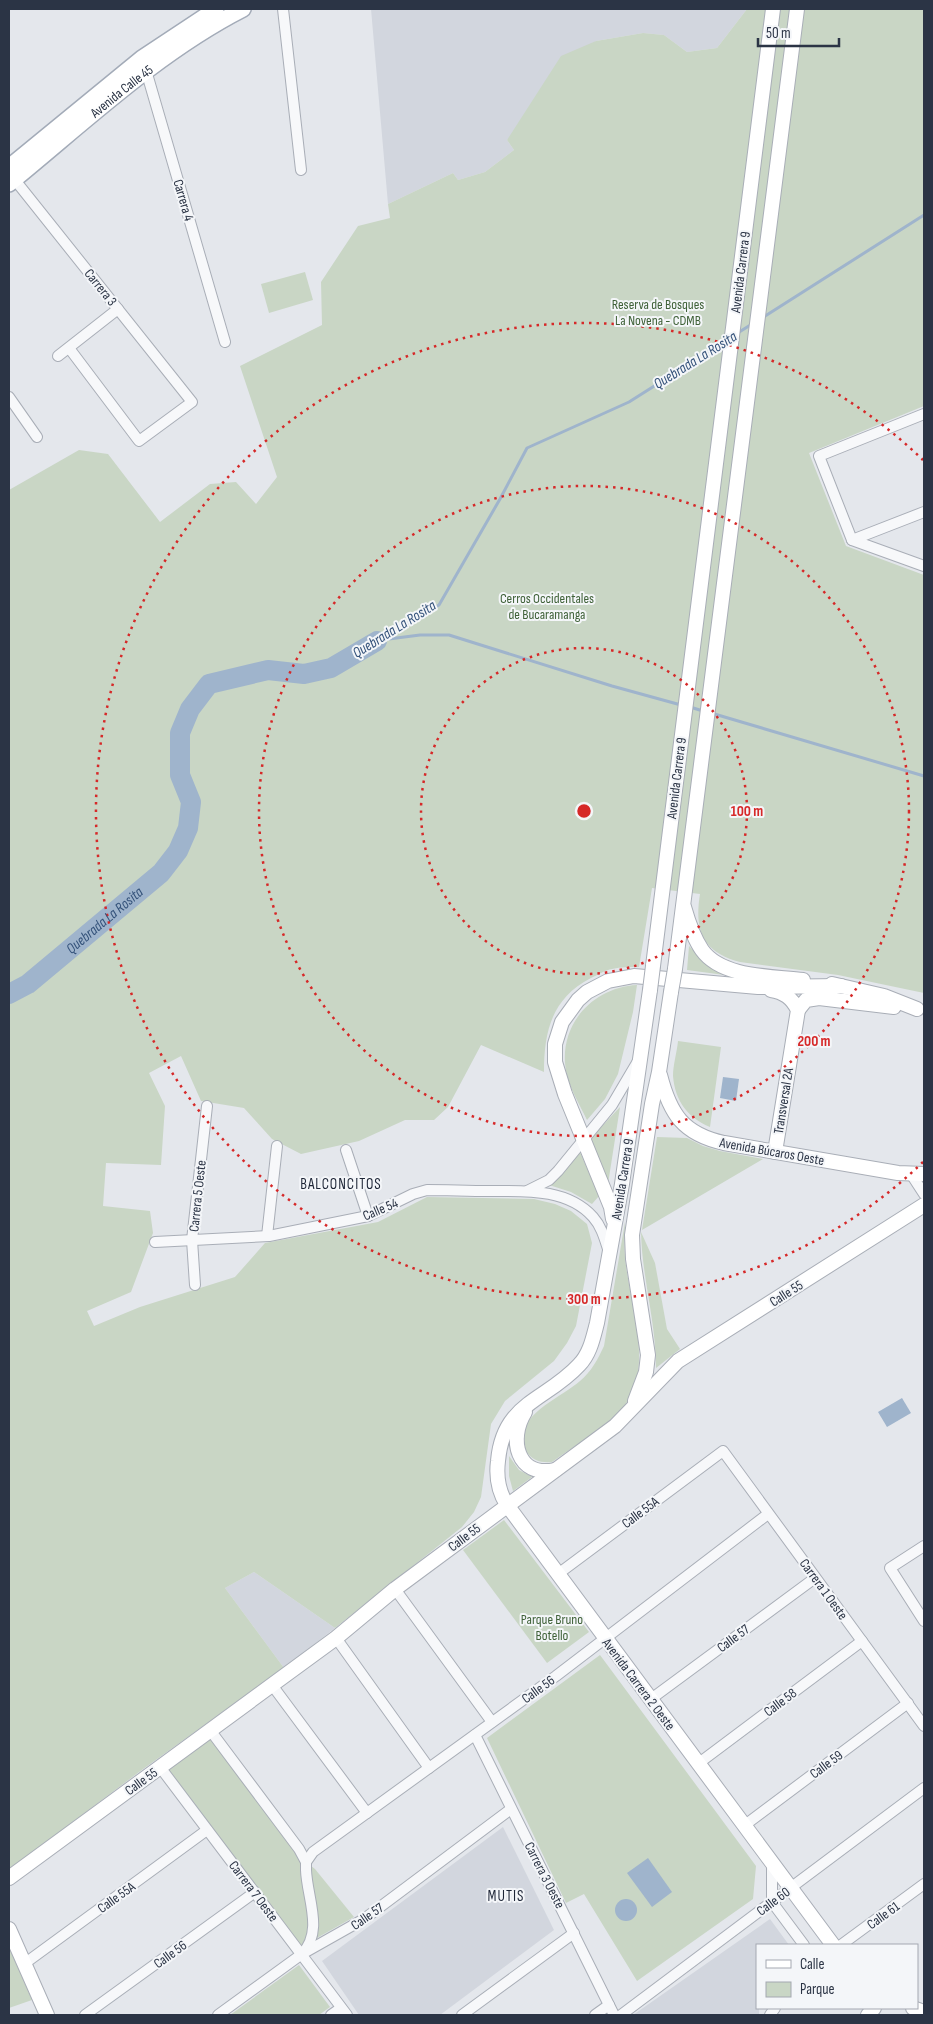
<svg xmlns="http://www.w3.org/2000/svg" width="933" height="2024" font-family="'Sofia Sans Condensed',sans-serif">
	<rect width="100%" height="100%" fill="#e4e7ec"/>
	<!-- built -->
	<g fill="#d2d6de">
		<polygon points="371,9 747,9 717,48 687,52 664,35 643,33 596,41 507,140 514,150 485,172 458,180 453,173 388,204"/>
		<polygon points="254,1572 335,1628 284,1668 225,1588"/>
		<polygon points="503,1827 554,1930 440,2015 359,2015 322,1961"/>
		<polygon points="770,1919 789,1945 757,1945 757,2008 759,2008 759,2015 633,2015"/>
	</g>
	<!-- green -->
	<g fill="#c9d6c5">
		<path d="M747,9H924V406L809,453L846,546L924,575V993L838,975L740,962C703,952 694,931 700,894L652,888L639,967C630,967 621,967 612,969C605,970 598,975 591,978C552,998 544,1031 544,1072L481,1045L448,1107L434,1120H405L359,1141L301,1154L272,1139L244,1108L201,1101L181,1056L149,1073L165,1106L161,1165L106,1163L103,1206L150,1211L153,1233L131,1292L87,1311L94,1326L140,1307L235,1277L265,1243L378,1222L427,1197L534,1199L555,1204L571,1211L587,1224L592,1243L576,1326L567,1343L554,1361L505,1401L491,1424L481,1497L474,1512L462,1527L335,1628L254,1572L225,1588L284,1668L139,1772L9,1870V490L79,450L108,454L160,522L210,484L236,482L256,504L277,477L240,366L322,325L321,282L358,226L390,218L388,204L453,173L458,180L485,172L514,150L507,140L561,56L596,41L643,33L664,35L687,52L717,48Z"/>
		<polygon points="305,272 313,300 269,313 261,284"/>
		<polygon points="689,946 703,960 770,981 687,970"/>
		<path d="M637,985L633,1012L618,1074L605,1099L587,1120C579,1103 566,1083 565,1063C562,1020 596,987 637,985Z"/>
		<path d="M678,1041L721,1047L710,1127C688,1118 675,1101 673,1076C673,1065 677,1052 678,1041Z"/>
		<polygon points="620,1107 608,1184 590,1139"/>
		<polygon points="657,1137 687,1138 703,1146 720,1151 763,1159 642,1230"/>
		<polygon points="580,1152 599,1196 592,1204 571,1192 549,1185"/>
		<path d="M625,1222C625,1234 624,1245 625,1257C629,1305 659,1375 617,1414C599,1431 573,1447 552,1462C542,1463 532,1461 526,1451C508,1418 561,1398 580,1381C591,1372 598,1359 604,1346Z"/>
		<path d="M641,1232L655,1263L667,1329L680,1349L656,1368C656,1321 642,1278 641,1232Z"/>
		<polygon points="509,1456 519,1470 532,1477 513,1491 509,1476"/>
		<polygon points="504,1520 589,1632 547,1663 463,1550"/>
		<polygon points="600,1655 756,1866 753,1899 637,1981 584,1894 566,1903 487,1738"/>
		<polygon points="210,1737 297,1855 315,1869 354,1917 301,1947 167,1768"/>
		<polygon points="9,1947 32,2000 9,2008"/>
		<polygon points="299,1965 330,2007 319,2015 230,2015"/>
	</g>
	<!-- water -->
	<g fill="#9fb4cc">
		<polygon points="723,1077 739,1079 736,1101 720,1098"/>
		<polygon points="902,1398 911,1413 887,1427 878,1412"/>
		<polygon points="648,1858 672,1892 652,1907 627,1873"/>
		<circle cx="626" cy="1910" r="11"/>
	</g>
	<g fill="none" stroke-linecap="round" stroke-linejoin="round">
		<!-- stream -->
		<g stroke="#9fb4cc" stroke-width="3">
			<polyline points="762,318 924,215"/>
			<polyline points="736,334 752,324"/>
			<polyline points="381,640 420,635 449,635 612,686 681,705"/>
			<polyline points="377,641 439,605 500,499 527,448 629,402 727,340"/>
			<polyline points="690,707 703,711"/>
			<polyline points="711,713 924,776"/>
		</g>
		<!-- river -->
		<path stroke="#9fb4cc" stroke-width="20" id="s1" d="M9,994L28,984L161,873L178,851L188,828L191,802L180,775V733L190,709L209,684L268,670L304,674L331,668L377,641"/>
		<defs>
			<g id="street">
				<polyline points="283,9 301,170"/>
				<polyline points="145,67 225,342"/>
				<polyline points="11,175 192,402 139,441 69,348"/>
				<polyline points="58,356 118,309"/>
				<polyline points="9,397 37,437"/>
				<polyline points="924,414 819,456 852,540 924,566"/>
				<polyline points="852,540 924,512"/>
				<polyline points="346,1150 368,1216"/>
				<polyline points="911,1174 924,1194"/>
				<polyline points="527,1191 549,1180 558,1171 612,1105 638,1061"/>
				<polyline points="267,1236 277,1146"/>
				<path d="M155,1242L269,1236L368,1216L413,1194L427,1190C447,1190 468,1191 489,1191C524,1191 567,1188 593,1217C602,1227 605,1240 609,1252"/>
				<polyline points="195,1285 192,1240 207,1106"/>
				<polyline points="924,1546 890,1568 924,1621"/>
				<polyline points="558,1574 723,1451 924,1726"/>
				<polyline points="395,1589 492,1722"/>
				<polyline points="336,1638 429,1768"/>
				<polyline points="272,1685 367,1813"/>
				<polyline points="651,1699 815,1578"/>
				<polyline points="210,1730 299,1849 306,1862"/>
				<polyline points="475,1735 614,2015"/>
				<polyline points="699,1763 862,1641"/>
				<polyline points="160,1767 347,2015"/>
				<polyline points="745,1825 908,1703"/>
				<polyline points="772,1862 772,1902 804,1945"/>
				<polyline points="841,1945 924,1884"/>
				<path d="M302,1954C324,1931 307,1898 306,1870V1862L313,1852L556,1676L768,1514"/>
				<polyline points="24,1964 207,1830"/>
				<polyline points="85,2015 255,1892"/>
				<polyline points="218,2015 302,1954 364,1919 511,1809"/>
				<polyline points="331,2015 341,2008"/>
				<polyline points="462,2015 574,1933"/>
				<polyline points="595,2015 609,2005"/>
				<polyline points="621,2015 924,1788"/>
				<polyline points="770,2015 775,2008"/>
			</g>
			<g id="secondary">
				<path d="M684,907C688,921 693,937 702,950C722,978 772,976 803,980"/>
				<polyline points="653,966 773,9"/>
				<polyline points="675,969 797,9"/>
				<polyline points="832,984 884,996 917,1009"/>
				<path d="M650,990L622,1184L597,1323C593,1338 590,1354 579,1365C546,1401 503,1402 498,1461C496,1477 498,1491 507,1505L833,1945"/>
				<path d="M771,990C784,992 792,998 798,1010L775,1152"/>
				<polyline points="798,1010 806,1000 819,998 894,1007"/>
				<path d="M660,1075C670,1114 683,1134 724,1143L898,1173L924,1174"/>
				<polyline points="613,1219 611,1207 565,1094 555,1062 555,1044 562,1022 578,1000 587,992 608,981 634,976 758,987 841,986"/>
				<polyline points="635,1401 646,1372 648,1355 633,1259 632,1235 652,1104 659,1072 671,992"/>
				<path d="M525,1412C508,1439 517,1478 555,1470"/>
				<polyline points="9,1878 336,1638 395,1589 615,1426 678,1361 924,1205"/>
				<polyline points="9,1929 47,2015"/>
				<polyline points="913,2008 924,2012"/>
				<polyline points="868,2015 874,2008"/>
			</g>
			<g id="primary">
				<polyline points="9,167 142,58 216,9"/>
				<path id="s2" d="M9,184C84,123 157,53 243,9"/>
			</g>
		</defs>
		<!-- street casing -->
		<use href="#street" stroke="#a9aeb7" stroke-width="12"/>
		<!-- secondary casing -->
		<use href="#secondary" stroke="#a9aeb7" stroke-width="16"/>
		<!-- primary casing -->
		<use href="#primary" stroke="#a3abb8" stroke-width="18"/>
		<!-- street -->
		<use href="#street" stroke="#f7f8fa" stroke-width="10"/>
		<!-- secondary -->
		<use href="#secondary" stroke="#fff" stroke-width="14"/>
		<!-- primary -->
		<use href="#primary" stroke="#fff" stroke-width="15"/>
		<defs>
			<g id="secondary-bridge">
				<polyline points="650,990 653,966"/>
				<polyline points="671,992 675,969"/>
			</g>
		</defs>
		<!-- secondary-bridge casing -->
		<use href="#secondary-bridge" stroke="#a9aeb7" stroke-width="16" stroke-linecap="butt"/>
		<!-- secondary-bridge -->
		<use href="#secondary-bridge" stroke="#fff" stroke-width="14"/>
	</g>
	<!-- distance rings -->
	<g fill="none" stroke="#d62828" stroke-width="2.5" stroke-dasharray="2.5 5">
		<circle cx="584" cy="811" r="163"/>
		<circle cx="584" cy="811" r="325"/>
		<path d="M923 1162A488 488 0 1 1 923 460"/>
	</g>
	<g text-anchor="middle" stroke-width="4" stroke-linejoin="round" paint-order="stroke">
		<!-- street labels -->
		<g font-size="14" fill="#2b3445" stroke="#f4f6f9">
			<text dy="5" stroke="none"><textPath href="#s2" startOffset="146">Avenida Calle 45</textPath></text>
			<text transform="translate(184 200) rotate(74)" y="5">Carrera 4</text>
			<text transform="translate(740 272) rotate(-83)" y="5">Avenida Carrera 9</text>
			<text transform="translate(101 287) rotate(51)" y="5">Carrera 3</text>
			<text transform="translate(676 778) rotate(-83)" y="5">Avenida Carrera 9</text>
			<text transform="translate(783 1101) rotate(-81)" y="5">Transversal 2A</text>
			<text transform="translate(772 1151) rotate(10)" y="5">Avenida Búcaros Oeste</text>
			<text transform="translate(622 1179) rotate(-81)" y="5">Avenida Carrera 9</text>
			<text transform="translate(197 1196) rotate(-84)" y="5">Carrera 5 Oeste</text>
			<text transform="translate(380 1209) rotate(-23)" y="5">Calle 54</text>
			<text transform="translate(786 1293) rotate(-33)" y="5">Calle 55</text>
			<text transform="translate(640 1512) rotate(-37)" y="5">Calle 55A</text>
			<text transform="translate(464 1537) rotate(-37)" y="5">Calle 55</text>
			<text transform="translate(824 1589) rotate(54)" y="5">Carrera 1 Oeste</text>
			<text transform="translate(733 1638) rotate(-37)" y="5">Calle 57</text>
			<text transform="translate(639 1684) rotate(53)" y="5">Avenida Carrera 2 Oeste</text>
			<text transform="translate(538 1689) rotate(-36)" y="5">Calle 56</text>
			<text transform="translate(780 1702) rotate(-37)" y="5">Calle 58</text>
			<text transform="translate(826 1764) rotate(-37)" y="5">Calle 59</text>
			<text transform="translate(141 1781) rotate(-36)" y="5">Calle 55</text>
			<text transform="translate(545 1875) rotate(63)" y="5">Carrera 3 Oeste</text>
			<text transform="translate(254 1891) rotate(53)" y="5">Carrera 7 Oeste</text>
			<text transform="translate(116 1897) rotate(-36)" y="5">Calle 55A</text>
			<text transform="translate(773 1901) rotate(-37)" y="5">Calle 60</text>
			<text transform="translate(883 1915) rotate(-36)" y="5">Calle 61</text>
			<text transform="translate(367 1916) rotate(-35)" y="5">Calle 57</text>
			<text transform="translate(170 1954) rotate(-36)" y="5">Calle 56</text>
		</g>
		<!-- park labels -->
		<g font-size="14" fill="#3f6138" stroke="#f4f6f9">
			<text x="658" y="309">Reserva de Bosques<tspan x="658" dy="16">La Novena - CDMB</tspan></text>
			<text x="547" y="603">Cerros Occidentales<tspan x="547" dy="16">de Bucaramanga</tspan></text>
			<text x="552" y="1624">Parque Bruno<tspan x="552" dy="16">Botello</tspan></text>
		</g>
		<!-- water labels -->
		<g font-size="15" font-style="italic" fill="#34527a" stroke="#f4f6f9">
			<text transform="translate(695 360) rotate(-32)" y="5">Quebrada La Rosita</text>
			<text transform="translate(394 629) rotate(-32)" y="5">Quebrada La Rosita</text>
			<text dy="5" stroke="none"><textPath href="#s1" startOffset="121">Quebrada La Rosita</textPath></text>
		</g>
		<!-- neighbourhood labels -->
		<g font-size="15" letter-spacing="1" fill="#1d2536" stroke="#f4f6f9">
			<text x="341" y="1189">BALCONCITOS</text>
			<text x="506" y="1901">MUTIS</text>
		</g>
	</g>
	<circle cx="584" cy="811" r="8" fill="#d62828" stroke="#f4f6f9" stroke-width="2.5"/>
	<g font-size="15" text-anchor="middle" font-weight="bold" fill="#d62828" stroke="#f4f6f9" stroke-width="4" stroke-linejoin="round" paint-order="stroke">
		<text x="747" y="816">100 m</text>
		<text x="814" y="1046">200 m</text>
		<text x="584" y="1304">300 m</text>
	</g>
	<!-- border -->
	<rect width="933" height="2024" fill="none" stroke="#2b3445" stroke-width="20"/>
	<!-- legend -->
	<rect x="756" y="1944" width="162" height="65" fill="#f4f6f9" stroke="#a4a8b1"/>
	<rect x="766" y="1960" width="25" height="8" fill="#ffffff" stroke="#a4a8b1"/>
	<text x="800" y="1969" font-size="15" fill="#2b3445">Calle</text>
	<rect x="766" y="1982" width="25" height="15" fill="#c9d6c5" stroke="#a4a8b1"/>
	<text x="800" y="1994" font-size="15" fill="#2b3445">Parque</text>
	<!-- scale -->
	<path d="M758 38v8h81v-8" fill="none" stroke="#2b3445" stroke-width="2.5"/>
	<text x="766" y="38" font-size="15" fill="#2b3445" stroke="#f4f6f9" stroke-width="4" paint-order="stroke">50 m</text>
</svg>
